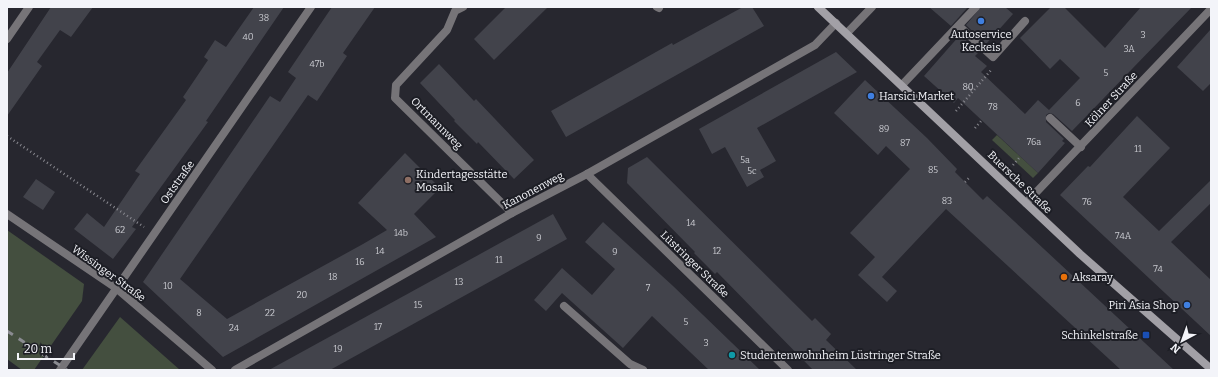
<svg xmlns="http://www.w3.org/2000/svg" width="1218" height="377" font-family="Bitter,serif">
	<rect width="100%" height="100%" fill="#27272f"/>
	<!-- green -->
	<g fill="#444f3f">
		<polygon points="997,135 1038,173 1033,178 992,140"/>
		<polygon points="7,230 84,284 82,301 34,370 22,370 7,359"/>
		<polygon points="120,317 180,370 82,370"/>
	</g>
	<!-- building -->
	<g fill="#42434b">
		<polygon points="51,7 93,7 71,37 60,30 37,62 42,66 7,116 7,73"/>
		<polygon points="254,7 284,7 206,121 208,122 132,227 136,229 113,259 74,229 87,213 104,227 140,174 135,171 186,100 183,97 208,60 204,57 215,40 226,47"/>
		<polygon points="332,7 375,7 343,53 347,56 317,101 308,95 180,279 227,319 363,244 387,230 358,203 405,153 440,188 414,214 436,237 223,357 143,282 270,96 280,102 296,78 288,72"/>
		<polygon points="506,7 548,7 494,60 474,39"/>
		<polygon points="743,7 752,7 764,26 566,137 551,111 672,43 673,45"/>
		<polygon points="929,7 968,7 951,26"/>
		<polygon points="981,7 1005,7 1013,14 986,44 966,25"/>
		<polygon points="1051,7 1064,7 1105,48 1141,7 1192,7 1072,131 1053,114 1049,113 1046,115 1046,122 1064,139 1062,141 1065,143 1038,173 958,98 954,103 924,76 960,35 979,52 975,56 987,66 981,72 1025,114 1038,100 1049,110 1080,78 1060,59 1050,69 1020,38"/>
		<polygon points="1211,29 1211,83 1203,91 1177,67"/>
		<polygon points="836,52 857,72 757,128 776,161 760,170 764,177 747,187 725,147 712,154 699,129"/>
		<polygon points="439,64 474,101 476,99 534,160 514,179 478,142 477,144 454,121 455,120 420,83"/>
		<polygon points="865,80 927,138 957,169 955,172 983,200 987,196 1174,370 1121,370 946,209 882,277 897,291 887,302 858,275 875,257 850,233 910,169 886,146 878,155 834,113"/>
		<polygon points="1137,116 1170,148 1123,197 1159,231 1211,180 1211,203 1171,242 1211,280 1211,336 1060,195 1088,166 1090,167"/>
		<polygon points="647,157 812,321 815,318 831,334 826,340 857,370 813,370 717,272 715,274 694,253 695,252 627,183 628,168"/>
		<polygon points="36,179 55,192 43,210 23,197"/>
		<polygon points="553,214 567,239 330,370 269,370"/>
		<polygon points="603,222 673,286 760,370 709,370 652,316 623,348 562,293 546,311 534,300 562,268 592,295 615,269 585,242"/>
	</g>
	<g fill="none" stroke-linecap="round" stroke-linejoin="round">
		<!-- path -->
		<g stroke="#898990" stroke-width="2.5" stroke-dasharray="1 3" stroke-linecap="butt">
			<polyline points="968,87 973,92"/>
			<polyline points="956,111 992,69"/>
			<polyline points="975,128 982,120"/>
			<polyline points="7,136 144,227"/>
			<polyline points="1013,165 1020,157"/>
			<polyline points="965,182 970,177"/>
		</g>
		<!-- lane -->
		<g stroke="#767478" stroke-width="8">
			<polyline points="657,7 659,8"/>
			<polyline points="959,26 993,57 1025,21"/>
			<polyline points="847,33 872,7"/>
			<polyline points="902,85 976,7"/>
			<polyline points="1050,118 1081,147"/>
			<polyline points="564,306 630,364 643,370"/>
		</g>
		<!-- street -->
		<g stroke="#767478" stroke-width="8">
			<polyline points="463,7 455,11 447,30 396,85 395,98 512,213"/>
			<polyline points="7,39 29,7"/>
			<polyline points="587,174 788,370"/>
			<polyline points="1026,203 1211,9"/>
			<polyline points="7,214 116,288 212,370"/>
			<polyline points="60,370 311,7"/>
			<polyline points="235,370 512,213 587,174 815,45 836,23"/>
		</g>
		<!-- secondary -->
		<polyline stroke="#a2a0a6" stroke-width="8" points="818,7 1080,254 1211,369"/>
		<!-- rail -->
		<polyline stroke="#8a8b91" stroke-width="3" stroke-dasharray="7 7" stroke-linecap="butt" points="7,331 67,370"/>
	</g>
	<!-- markers -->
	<g fill="#3f7fe0" stroke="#1d1e25" stroke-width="1.5">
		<circle cx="981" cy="21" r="4"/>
		<circle cx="871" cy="96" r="4"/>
		<circle cx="1187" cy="305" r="4"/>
	</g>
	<circle fill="#8d6e63" stroke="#1d1e25" stroke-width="1.5" cx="408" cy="180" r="4"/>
	<circle fill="#e8710a" stroke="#1d1e25" stroke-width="1.5" cx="1064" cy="277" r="4"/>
	<rect fill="#1a4fb4" stroke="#1d1e25" stroke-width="1.5" x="1142" y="331" width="8" height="8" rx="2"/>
	<circle fill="#0f9aa8" stroke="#1d1e25" stroke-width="1.5" cx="732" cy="355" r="4"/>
	<g text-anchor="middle" stroke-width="4" stroke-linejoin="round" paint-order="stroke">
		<!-- number labels -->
		<g font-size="9" fill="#c7c8ce">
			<text x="264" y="21">38</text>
			<text x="1143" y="38">3</text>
			<text x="248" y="40">40</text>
			<text x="1129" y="52">3A</text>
			<text x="317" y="67">47b</text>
			<text x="1106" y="76">5</text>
			<text x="968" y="90">80</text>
			<text x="1078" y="106">6</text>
			<text x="993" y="110">78</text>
			<text x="884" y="132">89</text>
			<text x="1034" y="145">76a</text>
			<text x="905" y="146">87</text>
			<text x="1138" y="152">11</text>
			<text x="745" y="163">5a</text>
			<text x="933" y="173">85</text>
			<text x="752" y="174">5c</text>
			<text x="947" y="204">83</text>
			<text x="1087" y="205">76</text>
			<text x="691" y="226">14</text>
			<text x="120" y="233">62</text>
			<text x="401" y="236">14b</text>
			<text x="1123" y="239">74A</text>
			<text x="539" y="241">9</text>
			<text x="380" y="254">14</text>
			<text x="717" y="254">12</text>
			<text x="615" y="255">9</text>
			<text x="499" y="263">11</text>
			<text x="360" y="265">16</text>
			<text x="1158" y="272">74</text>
			<text x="333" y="280">18</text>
			<text x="459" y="285">13</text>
			<text x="168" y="289">10</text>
			<text x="648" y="291">7</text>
			<text x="302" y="298">20</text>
			<text x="418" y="308">15</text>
			<text x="199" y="316">8</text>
			<text x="270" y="316">22</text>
			<text x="686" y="325">5</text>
			<text x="378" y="330">17</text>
			<text x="234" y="331">24</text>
			<text x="706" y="346">3</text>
			<text x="338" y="352">19</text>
		</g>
		<!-- poi labels -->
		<g font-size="11" fill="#f3f4f9" stroke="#1d1e25" text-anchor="start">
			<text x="981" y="38" text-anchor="middle">Autoservice<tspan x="981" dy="13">Keckeis</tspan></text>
			<text x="879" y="100">Harsici Market</text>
			<text x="416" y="178">Kindertagesstätte<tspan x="416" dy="13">Mosaik</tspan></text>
			<text x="1072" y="281">Aksaray</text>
			<text x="1179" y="309" text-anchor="end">Piri Asia Shop</text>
			<text x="1138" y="339" text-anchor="end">Schinkelstraße</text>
			<text x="740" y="359">Studentenwohnheim Lüstringer Straße</text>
		</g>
		<!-- street labels -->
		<g font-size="11" fill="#f3f4f9" stroke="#1d1e25">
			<text transform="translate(1111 99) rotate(-47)" y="4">Kölner Straße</text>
			<text transform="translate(437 123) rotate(45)" y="4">Ortmannweg</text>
			<text transform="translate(177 182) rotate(-55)" y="4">Oststraße</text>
			<text transform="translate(1020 182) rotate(44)" y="4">Buersche Straße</text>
			<text transform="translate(533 190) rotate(-28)" y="4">Kanonenweg</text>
			<text transform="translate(695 264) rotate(44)" y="4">Lüstringer Straße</text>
			<text transform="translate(109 273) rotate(36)" y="4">Wissinger Straße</text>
		</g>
	</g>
	<!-- border -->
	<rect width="1218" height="377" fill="none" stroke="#f3f4f9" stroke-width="16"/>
	<!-- north arrow -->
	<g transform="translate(1182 341) rotate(221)" stroke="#1d1e25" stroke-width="3" paint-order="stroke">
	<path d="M0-3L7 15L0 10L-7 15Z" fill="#f3f4f9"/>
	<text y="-6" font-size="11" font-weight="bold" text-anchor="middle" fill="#f3f4f9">N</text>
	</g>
	<!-- scale -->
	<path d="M18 353v6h56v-6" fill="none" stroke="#f3f4f9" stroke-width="2"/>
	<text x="24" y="353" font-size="12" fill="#f3f4f9" stroke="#1d1e25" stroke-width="3" paint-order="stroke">20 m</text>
</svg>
